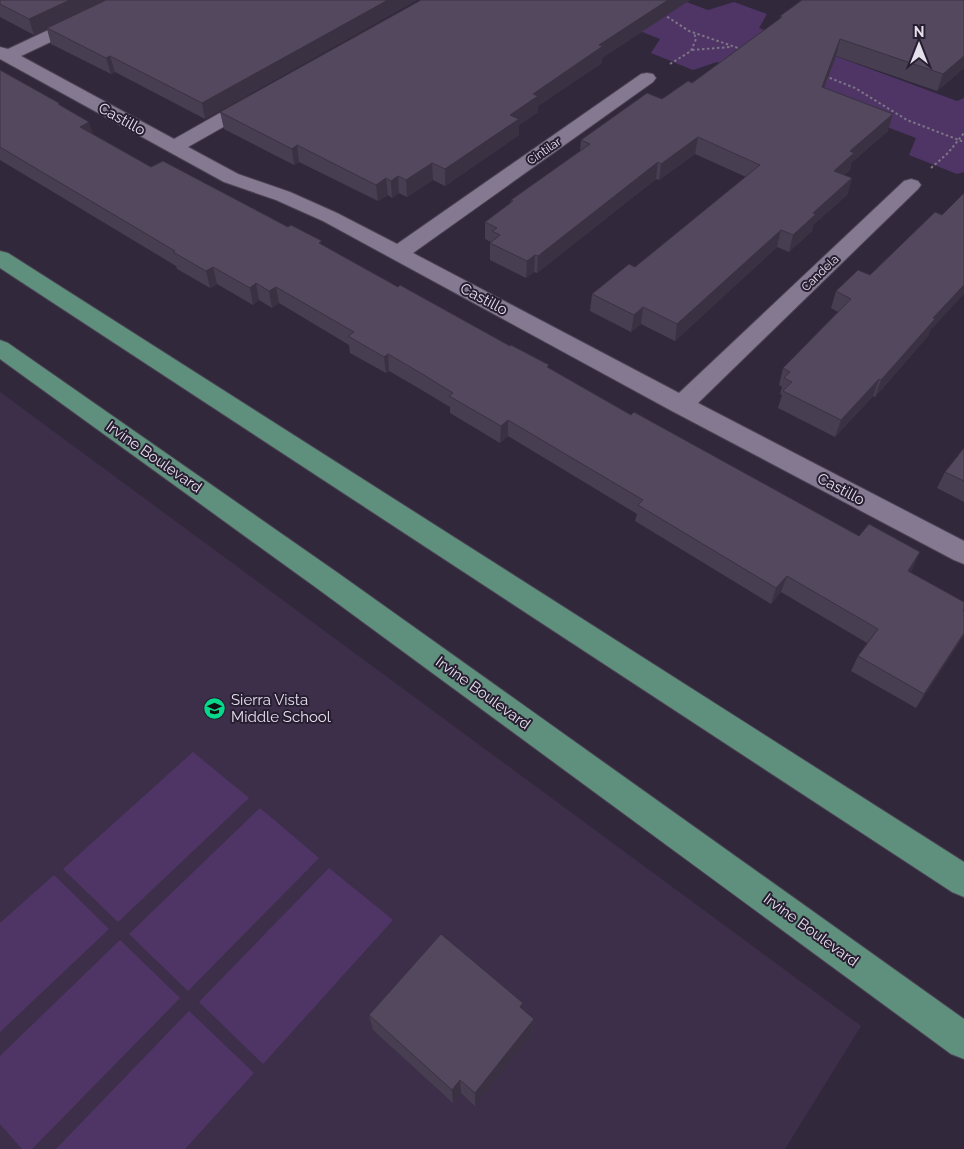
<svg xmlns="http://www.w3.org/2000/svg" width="964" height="1149" font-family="Raleway,sans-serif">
	<rect width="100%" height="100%" fill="#32283c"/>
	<!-- built -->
	<polygon fill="#3d2f49" points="0,392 861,1026 785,1149 0,1149"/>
	<!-- green -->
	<g fill="#4f3565">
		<polygon points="590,0 681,0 708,10 734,2 767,14 759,28 957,101 964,98 964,172 957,174 909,155 916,138 717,62 693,70 651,53 660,39 579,7"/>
		<polygon points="193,752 249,798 118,922 63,869"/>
		<polygon points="260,808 319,858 188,991 129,934"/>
		<polygon points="329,868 393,920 263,1064 199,1002"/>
		<polygon points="54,875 109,929 0,1032 0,923"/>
		<polygon points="120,940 180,998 32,1149 22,1149 0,1124 0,1056"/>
		<polygon points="189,1011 254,1073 185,1149 56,1149"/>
	</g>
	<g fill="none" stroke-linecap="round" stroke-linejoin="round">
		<defs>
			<polygon id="street" points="112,0 133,0 131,4 21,56 174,139 248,97 255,95 262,97 264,101 262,105 188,147 238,174 290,192 337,213 397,244 641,74 647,73 653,74 656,78 653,82 413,253 679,393 904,181 911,179 918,181 921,185 918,189 698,403 964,541 964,564 954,560 672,411 323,221 276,200 224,182 0,59 0,47 8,49"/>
			<g id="primary">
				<polygon points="0,251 8,253 964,862 964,897 952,892 0,268"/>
				<polygon points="0,340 8,343 338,573 964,1019 964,1059 951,1054 318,589 0,359"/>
			</g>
		</defs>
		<!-- street casing -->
		<use href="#street" stroke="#4b4353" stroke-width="2"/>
		<!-- primary casing -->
		<use href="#primary" stroke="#4b4353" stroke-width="2"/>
		<!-- path -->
		<g stroke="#7d7586" stroke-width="2" stroke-dasharray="2.5 2.5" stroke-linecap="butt">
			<polyline points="663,14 689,31 741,49"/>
			<polyline points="692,50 730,47"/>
			<polyline points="670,64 691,51 696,39 694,33"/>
			<polyline points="825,76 855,88 907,120 964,142"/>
			<polyline points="931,168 948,153 964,133"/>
		</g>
		<!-- street -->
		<use href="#street" fill="#857991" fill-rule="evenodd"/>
		<!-- primary -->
		<use href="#primary" fill="#5f8f7d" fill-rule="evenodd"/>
	</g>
	<!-- wall -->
	<g fill="#473e51">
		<polygon points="0,0 417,0 205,119 115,72 111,74 51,44 47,29 34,35 0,17"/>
		<polygon points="421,0 690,0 602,58 602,63 538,106 538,112 519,125 519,135 445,186 433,180 407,197 399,193 392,198 388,195 378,201 299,162 294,165 224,129 220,112"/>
		<polygon points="964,0 964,68 937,91 836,56 824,88 888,131 851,163 850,170 844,175 852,178 847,195 813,225 812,231 789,252 777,247 675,341 641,324 631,332 590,311 592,294 635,267 746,177 695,154 659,180 656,179 537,273 534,272 526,278 490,260 490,243 491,242 485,239 485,222 510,204 511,200 580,151 581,140 662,99 692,83 780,19 780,16"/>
		<polygon points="0,70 59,103 60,105 93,134 151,167 322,245 398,287 549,368 631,415 913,568 910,572 964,602 964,610 963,611 964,611 964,635 916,708 851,671 858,656 867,643 781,592 771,604 635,521 637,514 508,436 500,443 450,413 450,407 420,389 389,371 386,373 350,353 349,345 279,303 272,308 259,300 253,305 217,284 210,288 177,269 176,266 0,160"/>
		<polygon points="870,275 930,331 928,336 875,397 873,396 835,437 778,408 782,395 780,394 782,387 779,385 783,368 838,312 831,308 836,291"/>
		<polygon points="964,448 964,502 937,488 945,472"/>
		<polygon points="522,1010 534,1019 532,1034 475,1106 461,1093 453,1103 373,1030 369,1015"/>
	</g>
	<!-- shaded-wall -->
	<g fill="#3a3242">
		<polygon points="70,0 108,0 34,35 29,19"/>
		<polygon points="388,0 417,0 205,119 202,103"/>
		<polygon points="668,0 690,0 602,58 602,63 538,106 538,112 519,125 519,135 445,186 445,169 510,115 533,94 599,45"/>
		<polygon points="840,39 836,56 818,103 822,87"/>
		<polygon points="110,56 115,72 111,74 106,58"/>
		<polygon points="964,56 964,68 937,91 943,74"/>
		<polygon points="893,114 888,131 851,163 850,170 830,187 834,171 850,151"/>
		<polygon points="89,122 94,138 80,127"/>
		<polygon points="698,137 695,154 659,180 661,164"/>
		<polygon points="297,145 299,162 294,165 292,149"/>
		<polygon points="658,162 656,179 537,273 538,256"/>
		<polygon points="432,163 433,180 407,197 406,180"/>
		<polygon points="398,176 399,193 392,198 391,181"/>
		<polygon points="386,178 388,195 378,201 376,185"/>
		<polygon points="852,178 847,195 813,225 812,231 789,252 793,235 813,213"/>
		<polygon points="781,230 777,247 675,341 677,324"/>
		<polygon points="535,255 534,272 526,278 527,261"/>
		<polygon points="213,267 217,284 210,288 206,271"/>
		<polygon points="256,283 259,300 253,305 250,288"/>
		<polygon points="964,285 964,294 930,331 928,336 875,397 881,380 933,318"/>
		<polygon points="276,287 279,303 272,308 269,291"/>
		<polygon points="643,307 641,324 631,332 634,315"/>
		<polygon points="388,354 389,371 386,373 384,357"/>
		<polygon points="879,379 873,396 835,437 841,420"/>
		<polygon points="508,420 508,436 500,443 501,426"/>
		<polygon points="920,552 913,568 900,587 908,571"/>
		<polygon points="787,576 781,592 771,604 776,588"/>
		<polygon points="964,633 964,635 916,708 924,694"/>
		<polygon points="534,1019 532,1034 475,1106 475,1093"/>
		<polygon points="460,1080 461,1093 453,1103 452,1090"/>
	</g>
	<!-- building -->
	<g fill="#53485e" stroke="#3a3242">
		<polygon points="0,0 70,0 29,19 0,4"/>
		<polygon points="106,0 388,0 202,103 110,56 106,58 47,28"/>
		<polygon points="421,0 668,0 599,45 603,46 533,94 538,96 510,115 519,119 445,169 432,163 406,180 398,176 391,181 386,178 376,185 297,145 292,149 220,112"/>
		<polygon points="802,0 964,0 964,56 943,74 840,39 822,87 893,114 850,151 854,153 834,171 852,178 813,213 816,214 793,235 781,230 677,324 643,307 634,315 592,294 629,264 635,267 760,165 698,137 661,164 658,162 538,256 535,255 527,261 490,243 500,235 492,231 497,228 485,222 513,201 511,200 590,144 581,140 647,93 662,99 688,81 692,83 782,17 780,16"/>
		<polygon points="0,70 59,103 58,104 89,122 80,127 151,167 163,161 288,227 291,225 322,241 319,243 398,287 400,285 510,346 511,345 549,365 547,367 631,415 634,412 859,536 869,524 920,552 908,571 964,602 964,609 963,611 964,611 964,633 924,694 858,656 878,629 787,576 776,588 638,505 643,500 508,420 501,426 449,396 453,393 419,372 388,354 384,357 348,336 354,332 276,287 269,291 256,283 250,288 213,267 206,271 173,252 175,251 0,147"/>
		<polygon points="964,193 964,285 933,318 935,319 881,380 879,379 841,420 783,391 792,382 784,378 790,372 783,368 851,299 836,291 858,270 870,275 935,212 942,215"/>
		<polygon points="964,448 964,481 945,472"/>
		<polygon points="441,934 523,1003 520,1007 534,1019 475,1093 460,1080 452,1090 369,1015"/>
	</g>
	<!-- icons -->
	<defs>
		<symbol id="school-disc" viewBox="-11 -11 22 22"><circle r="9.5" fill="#06d98b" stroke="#281e32"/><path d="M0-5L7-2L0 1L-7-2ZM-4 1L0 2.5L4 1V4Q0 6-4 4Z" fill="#111"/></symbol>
	</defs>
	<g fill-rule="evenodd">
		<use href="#school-disc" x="202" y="696" width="25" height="25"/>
	</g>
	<g text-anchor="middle" stroke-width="4" stroke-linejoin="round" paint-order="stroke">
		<!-- far-street labels -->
		<g font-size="12" fill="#e6e0ed" stroke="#281e32">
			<text transform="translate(544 151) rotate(-35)" y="4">Cintilar</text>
			<text transform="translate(820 273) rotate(-44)" y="4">Candela</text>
		</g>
		<!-- street labels -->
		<g font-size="15" fill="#e6e0ed" stroke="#281e32">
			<text transform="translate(122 119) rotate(29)" y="5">Castillo</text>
			<text transform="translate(484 299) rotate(28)" y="5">Castillo</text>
			<text transform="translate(154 457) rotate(35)" y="5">Irvine Boulevard</text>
			<text transform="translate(841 489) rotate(28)" y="5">Castillo</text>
			<text transform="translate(483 693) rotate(36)" y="5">Irvine Boulevard</text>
			<text transform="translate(811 930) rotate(36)" y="5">Irvine Boulevard</text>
		</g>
		<!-- poi labels -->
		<g font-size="15" fill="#e6e0ed" stroke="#281e32" text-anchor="start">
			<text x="231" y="705">Sierra Vista<tspan x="231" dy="17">Middle School</tspan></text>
		</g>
	</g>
	<!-- north arrow -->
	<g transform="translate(919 45)" stroke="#281e32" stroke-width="4" paint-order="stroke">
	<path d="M0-4L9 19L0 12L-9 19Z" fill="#e6e0ed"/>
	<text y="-8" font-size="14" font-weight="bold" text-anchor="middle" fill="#e6e0ed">N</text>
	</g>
</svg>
